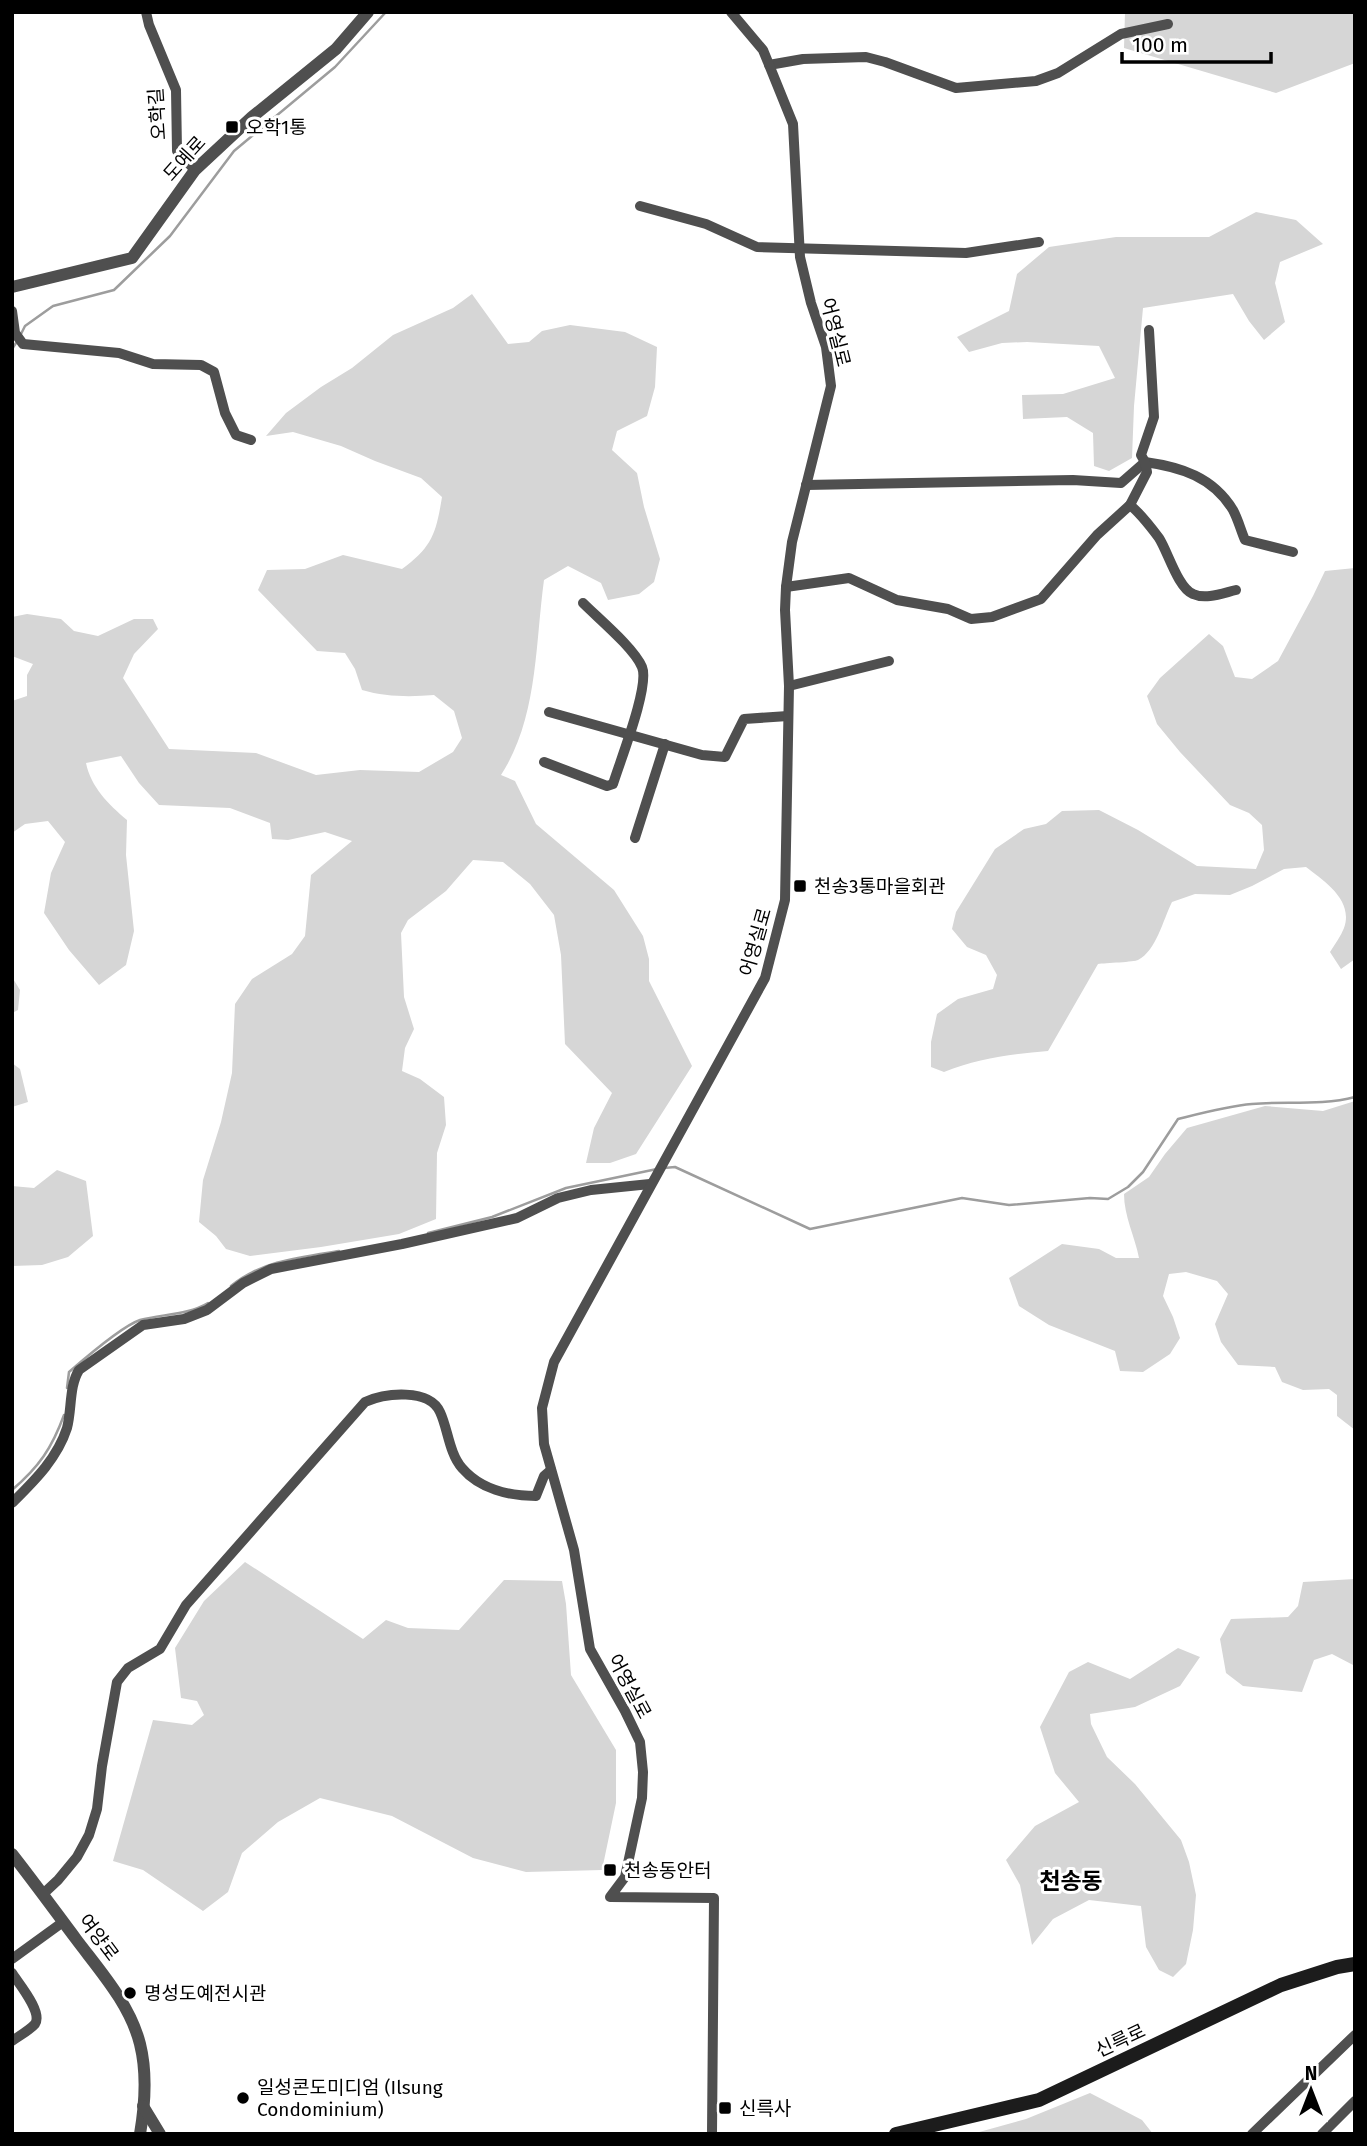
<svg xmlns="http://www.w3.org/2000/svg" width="1367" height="2146" font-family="'Fira Sans','Noto Sans KR',sans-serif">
	<rect width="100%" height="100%" fill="#fff"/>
	<!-- green -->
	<g fill="#d6d6d6">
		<polygon points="1125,12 1355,12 1355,63 1276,93 1124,48"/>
		<polygon points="1256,212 1296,220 1323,244 1280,262 1275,283 1285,322 1264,340 1249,321 1233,294 1143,308 1134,406 1132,458 1109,471 1094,466 1093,433 1067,417 1023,419 1022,395 1063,394 1115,378 1099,346 1027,342 1002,343 969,352 957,337 1009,311 1017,274 1049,247 1116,237 1209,237"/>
		<path d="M472,294L508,344L529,342L542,331L570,325L625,332L657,347L655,387L647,416L617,431L612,450L637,473L644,507L660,559L654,582L639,594L608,600L601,583L568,566L544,580C535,646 538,718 501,775L515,781L536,824L614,890L643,936L649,959V981L692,1066L636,1154L610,1163H586L594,1128L612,1093L565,1044L561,955L554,915L530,884L503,862L473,860L446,891L408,920L401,933L404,997L414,1029L405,1048L402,1071L420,1079L444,1097L446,1125L437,1153L436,1219L399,1234L321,1247L250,1256L226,1249L216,1236L199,1222L203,1180L221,1122L232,1073L235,1004L252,979L292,954L305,936L311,875L352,841L325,832L288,840L272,839L270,823L230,808L159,805L139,783L121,756L86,763C91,787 108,804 127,820L126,855L134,931L126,965L99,985L69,950L44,913L51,873L65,842L48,821L25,824L12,833V701L27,696V675L33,664L12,656V617L27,614L61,619L74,631L98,636L134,619H153L158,629L134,654L123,678L169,749L256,753L316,775L360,770L419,772L453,752L462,738L454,711L434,695C410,697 386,697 362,690L355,669L345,653L317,651L258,590L267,570L305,569L343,555L402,569C432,547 436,534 442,497L421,478L375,461L341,446L293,432L266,436L286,413L321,387L352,368L393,335L453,308Z"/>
		<path d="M1355,568V959L1341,969L1330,952C1335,944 1341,936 1344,928C1354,900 1324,881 1306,867L1284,869L1252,886L1230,895L1195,894L1172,902C1163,920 1156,951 1138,960C1135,962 1105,963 1098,964L1048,1051C1012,1054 978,1058 944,1072L931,1067V1042L937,1014L958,999L993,989L997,975L986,955L967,947L952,929L956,912L995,849L1024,829L1046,824L1062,811L1099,810L1138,830L1197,866L1256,869L1264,850L1262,825L1249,813L1230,805L1180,752L1157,724L1147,696L1160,678L1209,634L1223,646L1235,677L1252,679L1278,661L1313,596L1325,571Z"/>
		<polygon points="12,977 20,990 18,1010 12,1013"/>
		<polygon points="12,1063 20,1069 28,1102 12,1107"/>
		<path d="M1355,1101V1430L1337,1416V1395L1329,1389L1303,1390L1282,1382L1275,1367L1238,1365L1221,1342L1215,1324L1228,1294L1217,1281L1186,1272L1169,1274L1163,1296L1173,1317L1180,1338L1170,1354L1143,1372L1120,1371L1115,1351L1049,1325L1019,1306L1009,1278L1062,1244L1099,1249L1116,1258H1139C1135,1237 1124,1216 1124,1194L1149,1177L1165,1154L1187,1128L1265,1106L1323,1111Z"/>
		<polygon points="57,1170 86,1181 93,1236 68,1257 42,1265 12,1266 12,1186 34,1188"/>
		<polygon points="245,1562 363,1639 386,1620 408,1628 459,1630 504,1580 562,1581 566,1604 571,1675 616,1750 616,1803 602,1870 526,1872 473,1858 392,1816 320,1798 278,1822 242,1853 228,1892 203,1911 143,1870 113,1861 153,1720 192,1725 204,1715 197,1701 181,1698 175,1648 204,1601"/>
		<polygon points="1355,1579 1355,1666 1332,1654 1314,1660 1302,1692 1243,1686 1226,1673 1220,1639 1231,1619 1288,1617 1298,1606 1303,1582"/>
		<polygon points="1178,1648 1200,1657 1180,1686 1135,1707 1090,1714 1091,1724 1107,1757 1135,1784 1181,1840 1189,1862 1196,1895 1193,1930 1186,1964 1173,1977 1159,1970 1146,1947 1141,1906 1089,1900 1053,1919 1032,1945 1020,1885 1006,1860 1035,1826 1079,1802 1055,1773 1040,1727 1069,1672 1088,1662 1130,1679"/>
		<polygon points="1090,2093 1142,2120 1153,2134 972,2134 1026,2119"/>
	</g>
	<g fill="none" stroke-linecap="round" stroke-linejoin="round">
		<!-- stream -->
		<g stroke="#9d9d9d" stroke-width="2.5">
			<polyline points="21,334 25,326 53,306 114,290 170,236 234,151 335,67 386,12"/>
			<polyline points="12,349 18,340"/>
			<path d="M664,1168L675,1167L810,1229L962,1198L1009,1205L1090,1198L1108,1199L1128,1187L1143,1172L1178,1119C1202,1113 1228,1106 1252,1104C1286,1101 1321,1106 1355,1097"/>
			<polyline points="428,1233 492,1217 566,1188 657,1169"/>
			<path d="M231,1286C261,1261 301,1257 339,1251"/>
			<path d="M67,1388L69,1372C84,1359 122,1326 140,1320C162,1314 188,1315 208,1303"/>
			<path d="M12,1490C39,1467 52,1448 64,1415"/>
		</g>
		<!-- minor -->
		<g stroke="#4f4f4f" stroke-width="10">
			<polyline points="146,12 149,25 176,90 177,151 195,170"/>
			<polyline points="769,65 803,59 866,57 885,62 956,88 1036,81 1058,73 1121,34 1168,24"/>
			<polyline points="640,206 706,224 757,247 966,253 1039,242"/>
			<polyline points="12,311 15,333 23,344 119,353 153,364 201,365 214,372 225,413 236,435 251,440"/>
			<path d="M1145,462C1181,467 1213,477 1233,510C1238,519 1241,531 1245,540L1293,552"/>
			<polyline points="806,485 1073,480 1121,483 1145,462"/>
			<path d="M1130,505C1141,514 1150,526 1159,538C1168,552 1178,588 1193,594C1206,600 1223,593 1236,590"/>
			<polyline points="786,587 849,578 897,600 948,609 971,619 992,617 1041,599 1097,535 1130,505 1147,472 1145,462 1141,455 1154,417 1149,330"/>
			<polyline points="789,686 889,661"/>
			<polyline points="549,712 702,755 725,757 744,719 788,716"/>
			<path d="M544,762L607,786L613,784C620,761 650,686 642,667C634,648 599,619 583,603"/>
			<polyline points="635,838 665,744"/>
			<path d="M12,1503C34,1481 57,1459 67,1428C72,1409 69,1386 79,1370L143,1325L184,1319L207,1310L243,1283L271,1269L402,1244L517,1218L558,1198L591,1190L650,1184"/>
			<path d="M43,1894L58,1880L77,1857L89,1835L97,1809L102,1766L117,1682L128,1668L160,1649L186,1605L365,1402C385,1393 429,1388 440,1412C448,1429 449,1453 462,1468C480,1489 509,1496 536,1496L544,1476L551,1470"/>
			<polyline points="12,1959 63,1922"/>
			<path d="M12,1973C19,1984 43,2012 35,2024C30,2030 19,2036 12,2041"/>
			<polyline points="712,2134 714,1898 610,1897 625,1877 642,1798 643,1772 640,1742 625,1711 590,1649 574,1550 544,1444 542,1408 554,1362 765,978 785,900 789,686 785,610 786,587 792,542 831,386 826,347 811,303 800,257 793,124 763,50 731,12"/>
			<polyline points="1252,2134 1355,2035"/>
			<polyline points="1322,2134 1355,2101"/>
		</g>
		<!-- tertiary -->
		<g stroke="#4f4f4f" stroke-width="12">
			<polyline points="12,287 132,258 195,170 252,117 336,49 368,12"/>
			<path d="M12,1854C34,1882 55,1911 76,1939C100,1971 130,2004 140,2044C147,2072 145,2105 140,2134"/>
			<polyline points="143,2106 160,2134"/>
		</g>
		<!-- secondary -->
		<polyline stroke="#1c1c1c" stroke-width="14" points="896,2134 1039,2100 1281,1985 1337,1967 1355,1964"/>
	</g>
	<!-- markers -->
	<g fill="#000" stroke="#fff" stroke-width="2.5">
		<rect x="225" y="120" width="14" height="14" rx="3.5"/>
		<rect x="793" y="879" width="14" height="14" rx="3.5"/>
		<rect x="603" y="1863" width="14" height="14" rx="3.5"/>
		<circle cx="130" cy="1993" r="7"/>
		<circle cx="243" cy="2098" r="7"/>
		<rect x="718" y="2101" width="14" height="14" rx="3.5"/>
	</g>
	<g text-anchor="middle" stroke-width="6" stroke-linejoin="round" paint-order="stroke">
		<!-- street labels -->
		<g font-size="19" fill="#000" stroke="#fff">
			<text transform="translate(157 114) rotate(-94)" y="7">오학길</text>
			<text transform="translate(184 158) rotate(-48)" y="7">도예로</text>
			<text transform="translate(836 332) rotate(76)" y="7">어영실로</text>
			<text transform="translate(755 942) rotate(-74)" y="7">어영실로</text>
			<text transform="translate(630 1686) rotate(62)" y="7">어영실로</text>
			<text transform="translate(99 1937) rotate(53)" y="7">여양로</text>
			<text transform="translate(1120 2040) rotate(-25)" y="7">신륵로</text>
		</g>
		<!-- poi labels -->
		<g font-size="19" fill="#000" stroke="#fff" text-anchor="start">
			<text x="246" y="134">오학1통</text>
			<text x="814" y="893">천송3통마을회관</text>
			<text x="624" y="1877">천송동안터</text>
			<text x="144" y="2000">명성도예전시관</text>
			<text x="257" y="2094">일성콘도미디엄 (Ilsung<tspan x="257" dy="22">Condominium)</tspan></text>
			<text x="739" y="2115">신륵사</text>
		</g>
		<!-- quarter labels -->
		<g font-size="23" font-weight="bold" fill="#000" stroke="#fff">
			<text x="1071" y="1889">천송동</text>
		</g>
	</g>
	<!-- border -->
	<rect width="1367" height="2146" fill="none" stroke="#000000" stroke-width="28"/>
	<!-- north arrow -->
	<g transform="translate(1311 2090)" stroke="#ffffff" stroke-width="5" paint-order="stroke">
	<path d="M0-5L12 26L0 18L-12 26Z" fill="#000000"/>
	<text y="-10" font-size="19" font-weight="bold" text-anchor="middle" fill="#000000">N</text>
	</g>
	<!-- scale -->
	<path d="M1122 52v10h149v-10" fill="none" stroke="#000000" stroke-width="3.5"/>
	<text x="1132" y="52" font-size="21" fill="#000000" stroke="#ffffff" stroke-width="5" paint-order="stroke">100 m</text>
</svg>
